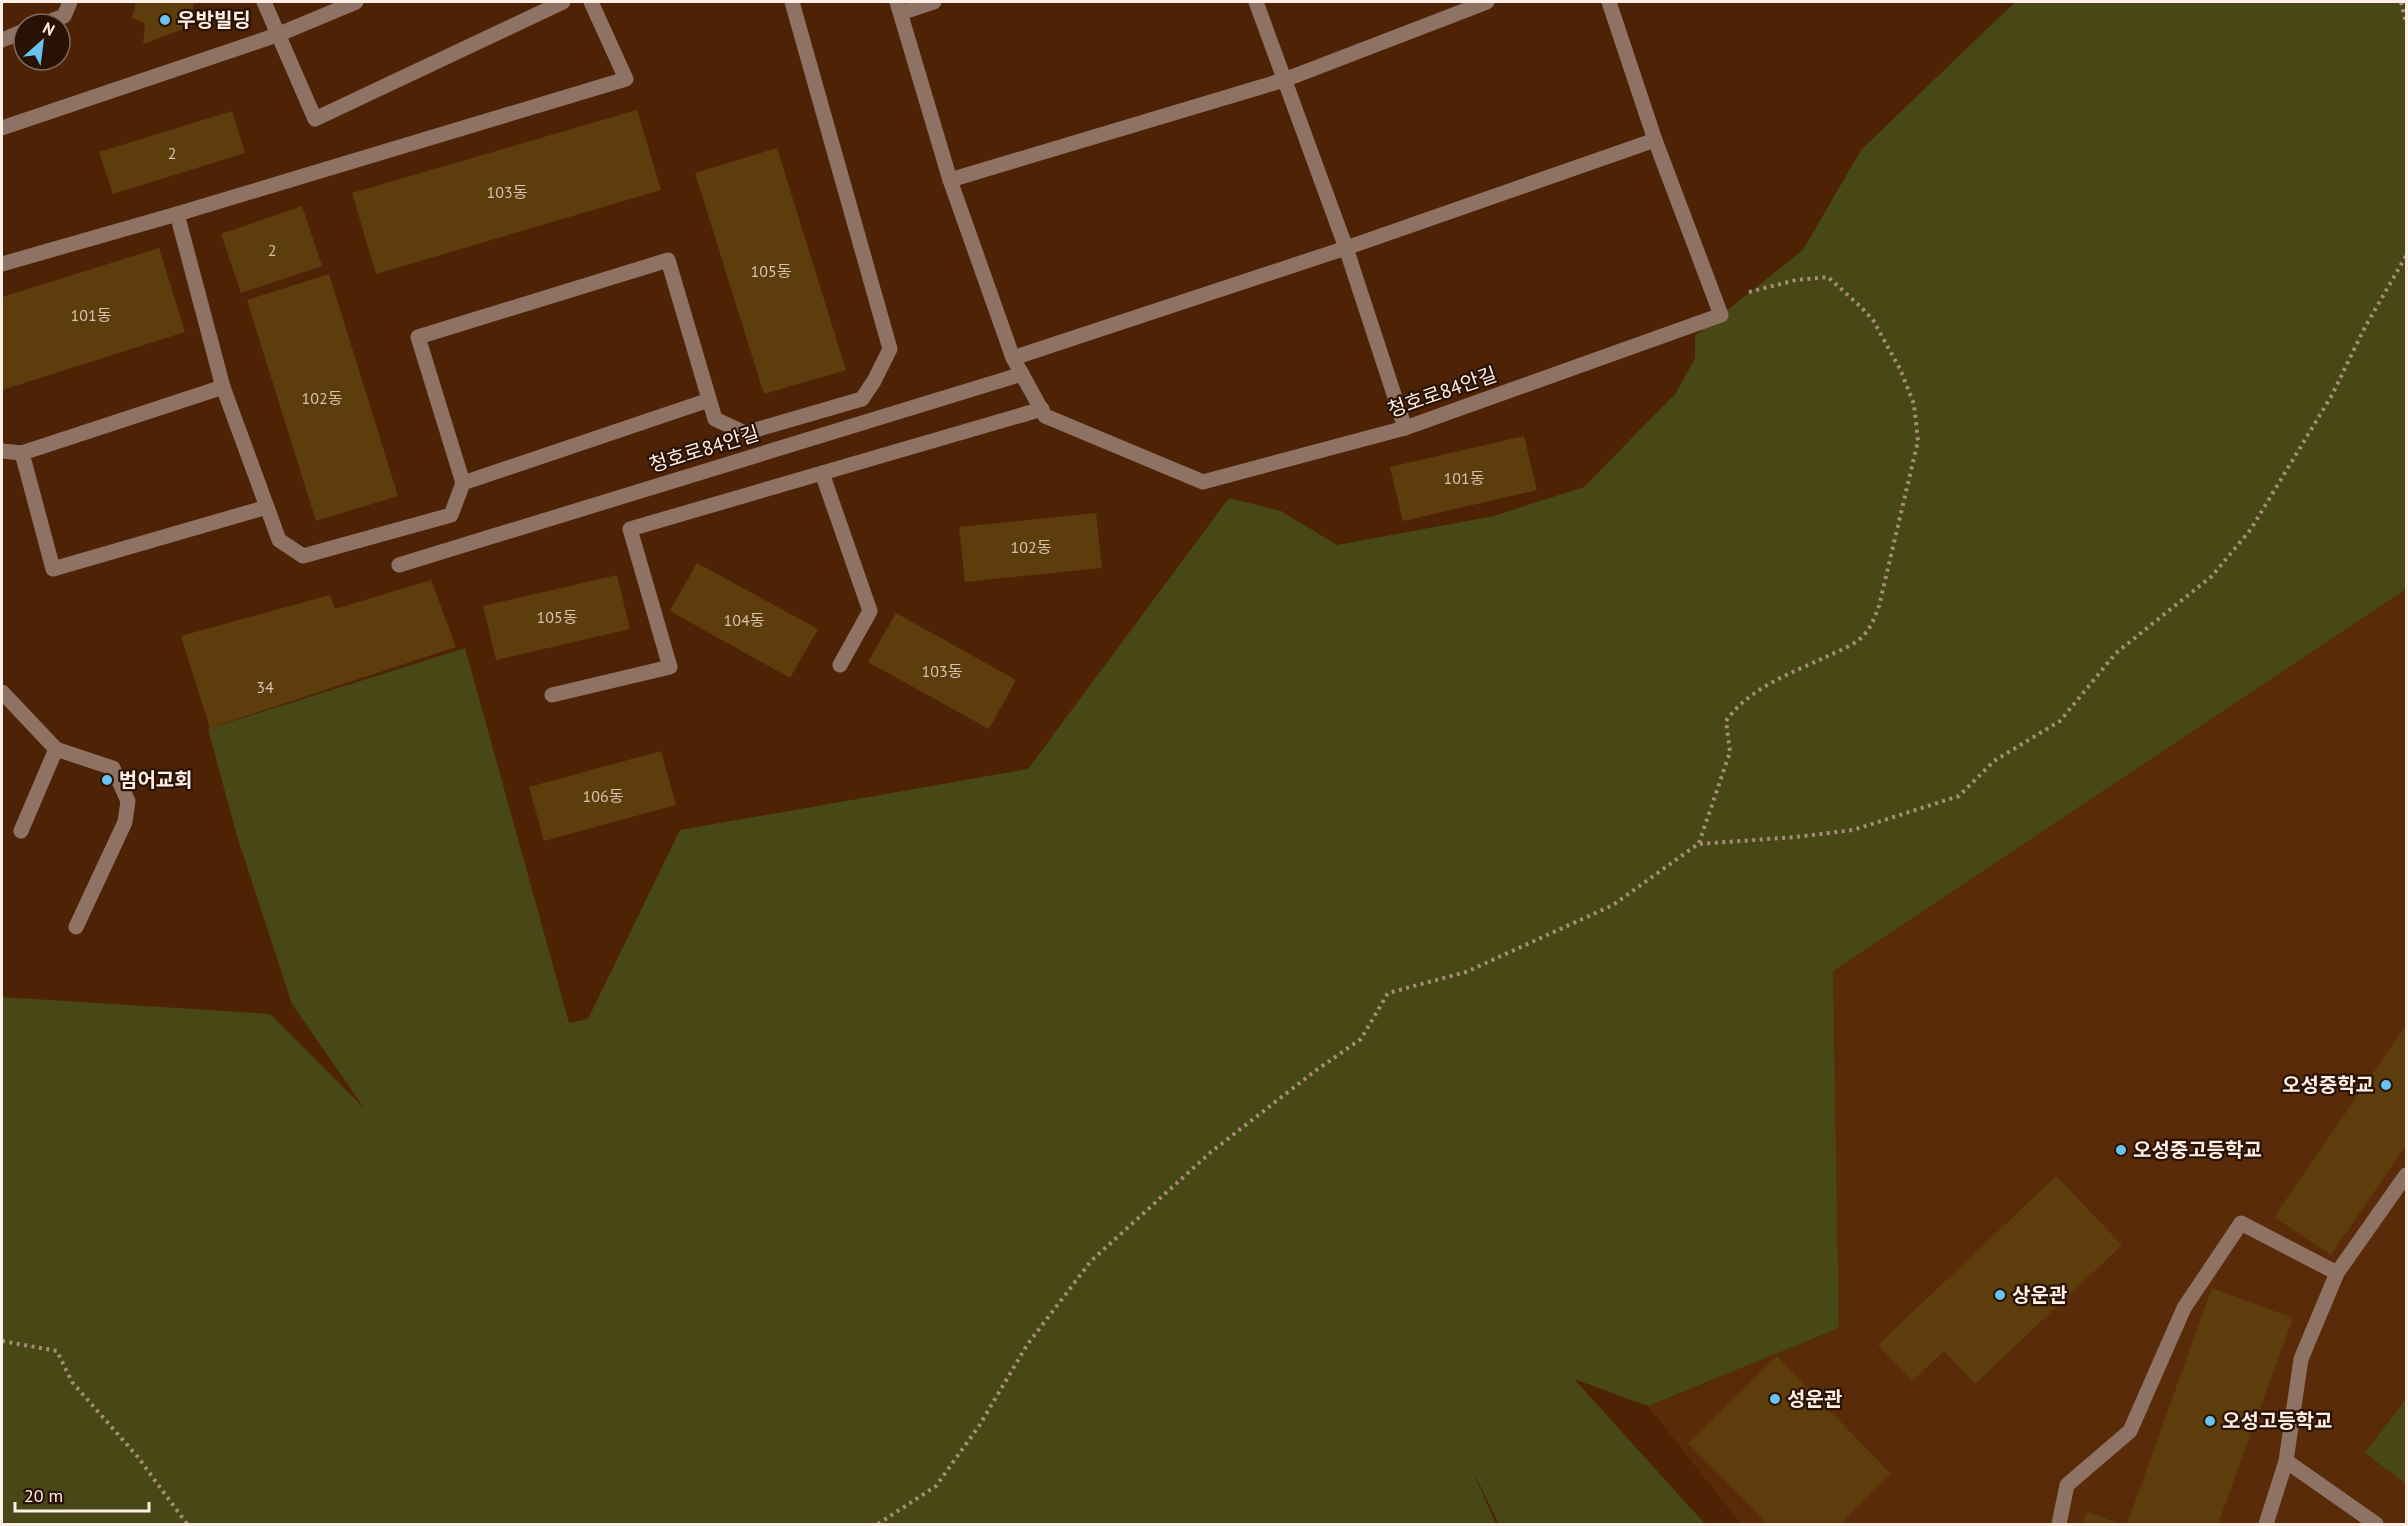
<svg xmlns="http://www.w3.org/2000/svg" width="2408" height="1526" font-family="'PT Sans','Noto Sans KR',sans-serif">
	<rect width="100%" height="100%" fill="#4e2305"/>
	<!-- built -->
	<polygon fill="#5a2b09" points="2406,589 2406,1524 1741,1524 1648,1406 1839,1328 1833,971"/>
	<!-- green -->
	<g fill="#474816">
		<polygon points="2015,2 2406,2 2406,589 1833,971 1839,1328 1648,1406 1574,1379 1705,1524 1499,1524 1470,1465 1496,1524 2,1524 2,997 270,1014 364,1108 292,1004 237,836 208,729 465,648 569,1023 588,1019 680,830 1028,769 1229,498 1281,511 1337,545 1494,516 1584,487 1676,393 1695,358 1695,336 1803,250 1861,150"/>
		<polygon points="2406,1399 2406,1484 2365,1453"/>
	</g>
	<!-- building -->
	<g fill="#5e3d0d">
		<polygon points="136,2 194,2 189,27 143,44 145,23 132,18"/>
		<polygon points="637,110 661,190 376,274 352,193"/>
		<polygon points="232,111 245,153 113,194 99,152"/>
		<polygon points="777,148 846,370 764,394 695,173"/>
		<polygon points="302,206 322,266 241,293 221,234"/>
		<polygon points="159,248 185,332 2,390 2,297"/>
		<polygon points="329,274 398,496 316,521 247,300"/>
		<polygon points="1524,436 1537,490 1403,521 1390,467"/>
		<polygon points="1096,513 1102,568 965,582 959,527"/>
		<polygon points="697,563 818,629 790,678 670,611"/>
		<polygon points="617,575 630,629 496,660 483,606"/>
		<polygon points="431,580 456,647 210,728 181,636 330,595 335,609"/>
		<polygon points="896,613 1016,680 989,729 868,662"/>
		<polygon points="661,751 676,805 544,841 529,787"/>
		<polygon points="2406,1025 2406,1145 2331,1255 2274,1217"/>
		<polygon points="2056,1176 2122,1245 1975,1384 1944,1351 1912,1381 1878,1345"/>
		<polygon points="2212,1288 2293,1318 2218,1524 2127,1524"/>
		<polygon points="1777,1356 1891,1474 1840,1524 1768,1524 1688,1443"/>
		<polygon points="2087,1512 2121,1524 2082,1524"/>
	</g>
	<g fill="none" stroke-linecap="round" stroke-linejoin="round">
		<!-- path -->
		<g stroke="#a88b79" stroke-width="4" stroke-dasharray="3 4.5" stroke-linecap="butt">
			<polyline points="2401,2 2406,23"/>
			<path d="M1699,843L1730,752L1726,721C1750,687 1792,673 1828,656C1840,650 1855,645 1864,635C1872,626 1875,616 1879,606L1918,441L1914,404L1900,369L1873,320L1861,307L1828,277L1796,280L1745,293"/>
			<polyline points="2,1341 57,1351 72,1382 137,1456 187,1524"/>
			<polyline points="878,1524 936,1486 979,1426 1027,1345 1091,1261 1211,1152 1315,1071 1361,1039 1388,993 1466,972 1613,905 1698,844 1796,837 1853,830 1959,796 1994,761 2060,721 2116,653 2212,576 2251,529 2332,395 2365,327 2406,256"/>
		</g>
		<!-- minor -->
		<g stroke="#8e7263" stroke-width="15">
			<polyline points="264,2 315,119 563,2"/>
			<polyline points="897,2 950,180 1013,358 1045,416 1203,482 1405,428 1721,315 1655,140 1609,2"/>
			<polyline points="1256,2 1346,248 1405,428"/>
			<polyline points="901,13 934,2"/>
			<polyline points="43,24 64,16 70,2"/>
			<polyline points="2,40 24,31"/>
			<polyline points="2,128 277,35 356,2"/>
			<polyline points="950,180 1284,80 1487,2"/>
			<polyline points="177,214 626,79 591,2"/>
			<polyline points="2,264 177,214 223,387"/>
			<polyline points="1013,358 1346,248 1655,140"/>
			<polyline points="709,400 463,483 418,337 668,260 715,419 745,433 862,399 874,381 890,349 792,2"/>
			<polyline points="2,451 22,453"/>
			<polyline points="822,473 870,611 840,665"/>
			<polyline points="267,507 223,387 22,453 53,569 267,507 279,540 303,556 451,515 463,483"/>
			<polyline points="399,565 1022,374"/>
			<polyline points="2,692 56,749 21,831"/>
			<polyline points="552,695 670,667 630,529 1042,409"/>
			<polyline points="56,749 113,768 128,801 125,822 76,927"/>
			<polyline points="2059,1524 2067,1485 2130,1431 2184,1308 2241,1223 2337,1273"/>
			<polyline points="2266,1524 2286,1461"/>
			<polyline points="2376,1524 2286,1461 2301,1359 2337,1273 2406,1175"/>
		</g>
	</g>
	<!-- markers -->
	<g fill="#67c4f0" stroke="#291103" stroke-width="2">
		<circle cx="165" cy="20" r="6"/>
		<circle cx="107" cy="780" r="6"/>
		<circle cx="2386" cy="1085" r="6"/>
		<circle cx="2121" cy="1150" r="6"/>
		<circle cx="2000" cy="1295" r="6"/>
		<circle cx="1775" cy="1399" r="6"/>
		<circle cx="2210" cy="1421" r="6"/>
	</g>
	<g text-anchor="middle" stroke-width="4.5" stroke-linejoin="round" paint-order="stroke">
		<!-- number labels -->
		<g font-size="16" fill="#d5c2b0">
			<text x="172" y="159">2</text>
			<text x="507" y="198">103동</text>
			<text x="272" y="256">2</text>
			<text x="771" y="277">105동</text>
			<text x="91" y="321">101동</text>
			<text x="322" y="404">102동</text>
			<text x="1464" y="484">101동</text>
			<text x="1031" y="553">102동</text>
			<text x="557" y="623">105동</text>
			<text x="744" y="626">104동</text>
			<text x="942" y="677">103동</text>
			<text x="265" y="693">34</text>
			<text x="603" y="802">106동</text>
		</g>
		<!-- poi labels -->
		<g font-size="20" font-weight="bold" fill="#fdeee6" stroke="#291103" text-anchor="start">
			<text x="177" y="27">우방빌딩</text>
			<text x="119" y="787">범어교회</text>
			<text x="2374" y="1092" text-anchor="end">오성중학교</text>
			<text x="2133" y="1157">오성중고등학교</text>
			<text x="2012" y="1302">상운관</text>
			<text x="1787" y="1406">성운관</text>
			<text x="2222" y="1428">오성고등학교</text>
		</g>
		<!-- street labels -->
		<g font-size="20" fill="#fdeee6" stroke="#291103">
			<text transform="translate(1442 392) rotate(-19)" y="7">청호로84안길</text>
			<text transform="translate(704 449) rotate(-17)" y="7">청호로84안길</text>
		</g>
	</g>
	<!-- border -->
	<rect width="2408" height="1526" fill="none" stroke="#fdeee6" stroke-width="6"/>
	<!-- north arrow -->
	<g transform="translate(42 42) rotate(28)"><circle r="28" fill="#291103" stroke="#7e695e" stroke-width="1.5"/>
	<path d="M0-4.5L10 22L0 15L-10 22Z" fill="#67c4f0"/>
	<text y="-9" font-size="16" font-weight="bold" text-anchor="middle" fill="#fdeee6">N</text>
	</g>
	<!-- scale -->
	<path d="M15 1502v9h134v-9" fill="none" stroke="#fdeee6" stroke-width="3"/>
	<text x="24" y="1502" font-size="18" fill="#fdeee6" stroke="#291103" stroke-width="4.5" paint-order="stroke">20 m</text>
</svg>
